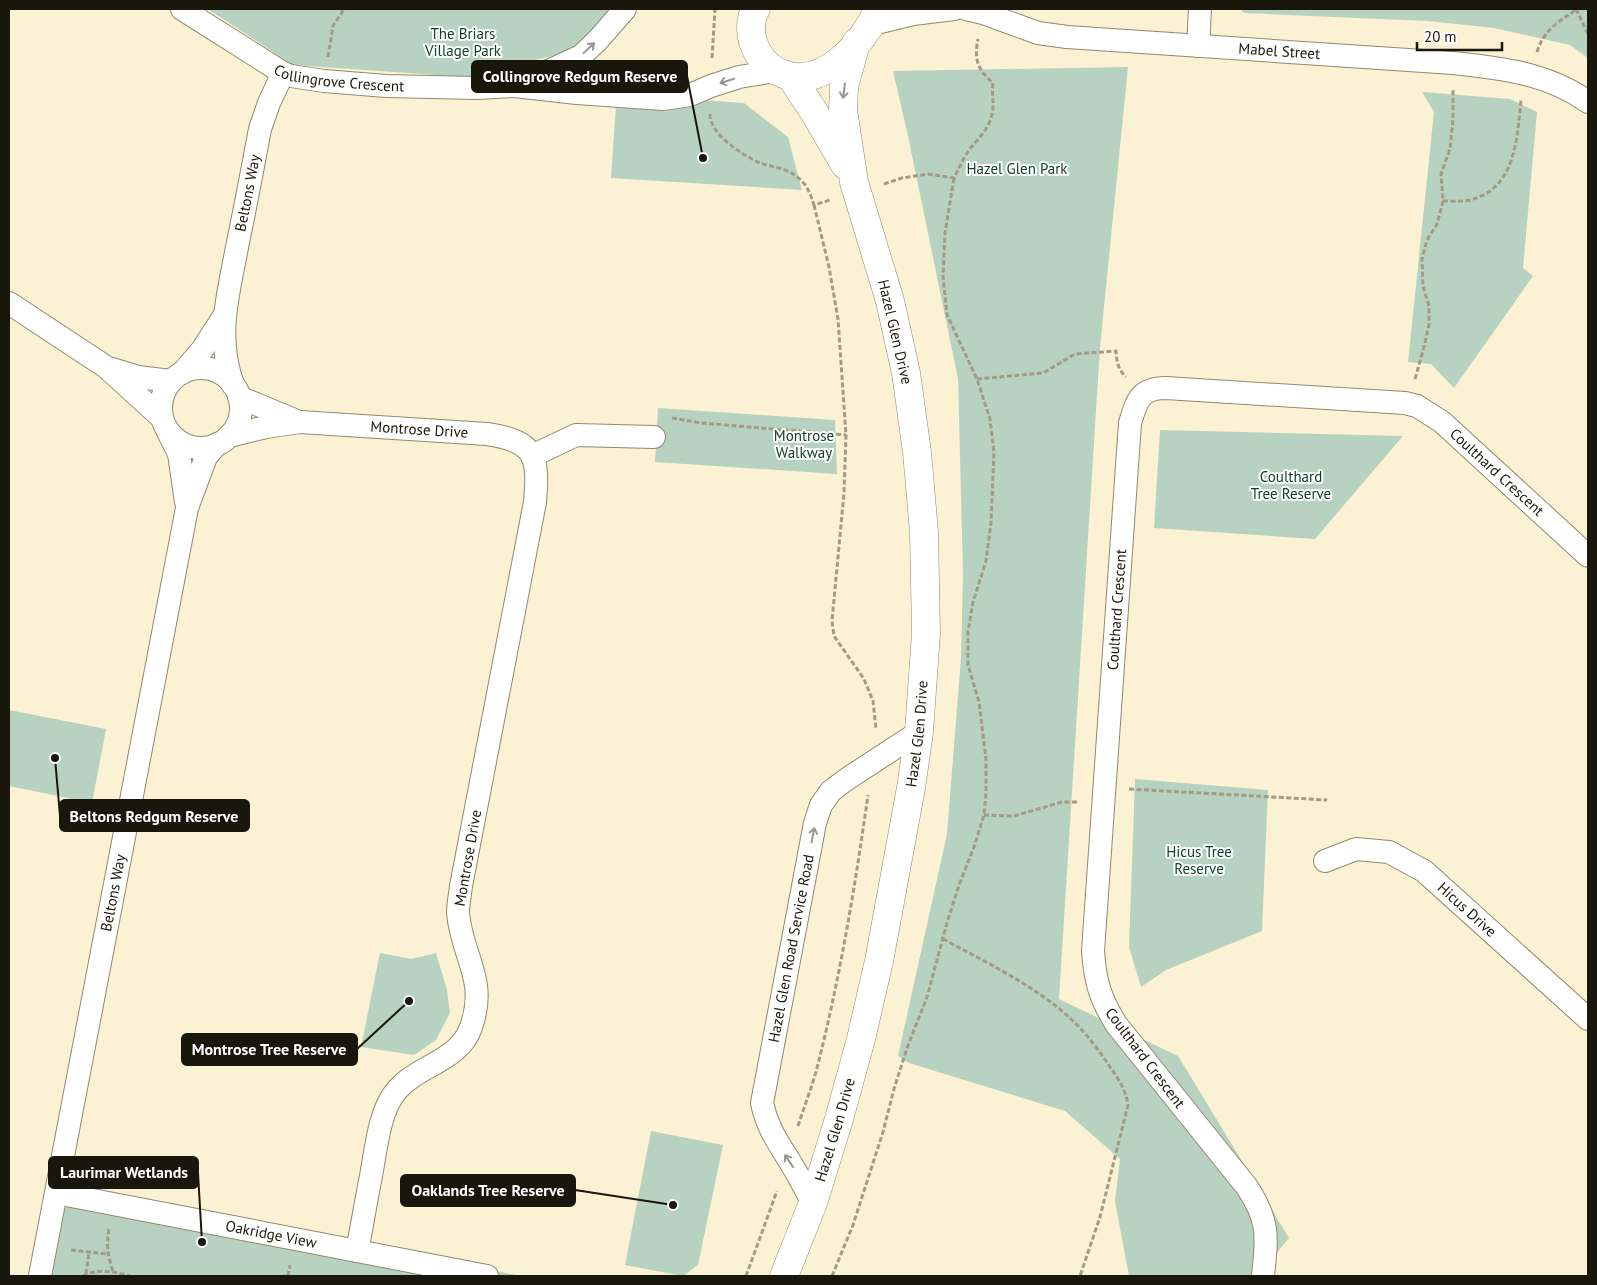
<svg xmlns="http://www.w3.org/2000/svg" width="1597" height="1285" font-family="'PT Sans',sans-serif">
	<rect width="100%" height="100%" fill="#fbf1d3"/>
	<!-- green -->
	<g fill="#b8d2c1">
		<polygon points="208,9 610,9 576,50 466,77 293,65"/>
		<polygon points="1240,9 1588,9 1588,58 1570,45 1494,28 1428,21 1244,13"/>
		<polygon points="1128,67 1100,347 1059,999 1178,1056 1289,1238 1258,1276 1129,1276 1115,1201 1120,1159 1065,1111 909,1063 898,1056 947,834 961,658 963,573 958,379 908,136 893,71"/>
		<polygon points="1422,92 1510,99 1537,112 1523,268 1533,276 1454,388 1431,364 1408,362 1434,112"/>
		<polygon points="670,98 744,103 788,137 802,190 611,178 616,105"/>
		<polygon points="658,408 835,420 837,474 655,462"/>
		<polygon points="1160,430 1403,436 1315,539 1154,528"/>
		<polygon points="9,710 106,729 92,803 9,786"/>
		<polygon points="1135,779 1268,790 1262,931 1166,970 1141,987 1129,947"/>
		<polygon points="380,953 411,959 436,953 447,990 450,1013 436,1040 414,1055 361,1047"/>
		<polygon points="651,1131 723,1145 698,1265 683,1276 625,1265"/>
		<polygon points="101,1193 521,1276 48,1276 64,1210 71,1202"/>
	</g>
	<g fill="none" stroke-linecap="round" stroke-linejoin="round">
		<defs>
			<g id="street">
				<path id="s1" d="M182,9L283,73L291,76L324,81L386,86L476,88L515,86L577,93L663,99L690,95L711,86L739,77L775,71"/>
				<path id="s2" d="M966,9L983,13L1038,33L1067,37L1453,63C1501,68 1547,73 1588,102"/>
				<polyline points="872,24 913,14 954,9"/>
				<polyline points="1198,46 1200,9"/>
				<polyline points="516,86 581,56 597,41 625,9"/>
				<polyline points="9,303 106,367 162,418"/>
				<circle cx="201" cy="408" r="40"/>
				<polyline points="112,369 138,377 171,381"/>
				<polyline points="182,373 202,350 224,316"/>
				<path id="s3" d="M233,385C215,334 229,292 238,242C246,204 253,166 260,129L269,103L283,73"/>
				<polyline points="239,397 299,422"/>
				<polyline points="168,432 179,454 186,502"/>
				<path id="s4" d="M229,436L266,427L300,422L487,434C536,441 539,457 535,502L461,886C460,895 458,904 458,913C462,958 488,979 471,1027C460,1061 418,1065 397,1090C379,1110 376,1150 371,1176C366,1201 362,1226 357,1251"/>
				<polyline points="532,456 576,435 654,437"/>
				<path id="s5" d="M1325,861L1356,849L1389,852L1424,871L1588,1019"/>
				<path id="s6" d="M56,1193L487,1276"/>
				<path id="s7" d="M813,1203C807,1193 802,1182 796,1172C782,1147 768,1132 762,1103L815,823L821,805L831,791L847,779L919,732"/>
				<path id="s8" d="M40,1276L187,508L206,457L217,444"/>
				<path id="s9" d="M1263,1276C1267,1237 1270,1222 1247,1187L1116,1024C1100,998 1095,981 1093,951L1130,423C1137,400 1140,388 1166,388L1405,403L1417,406L1442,422L1588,556"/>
			</g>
			<g id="secondary">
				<path d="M756,9C750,18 750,32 753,42C759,58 767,68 783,74C823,90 865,42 878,9"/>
				<polyline points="791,77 814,112 845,165"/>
				<path id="s10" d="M784,1276L813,1203L839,1119L861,1039L879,961L911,788L919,732L926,633L924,532L917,452L906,373L890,301L854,182L843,110L844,87L856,43"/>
			</g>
		</defs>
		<!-- street casing -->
		<use href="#street" stroke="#92886d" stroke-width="24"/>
		<!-- secondary casing -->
		<use href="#secondary" stroke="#92886d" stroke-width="29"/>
		<!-- path -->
		<g stroke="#a39b85" stroke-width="3" stroke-dasharray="5 2.5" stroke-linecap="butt">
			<polyline points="1576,9 1588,34"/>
			<path d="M1537,52C1543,31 1559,21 1576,10"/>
			<polyline points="328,57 333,26 344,9"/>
			<polyline points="712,58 715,9"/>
			<path d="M710,114C709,134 744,156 760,163C772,167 786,168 796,176C807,184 810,193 814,205L830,200"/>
			<path d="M884,184L902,178L928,174L954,178C959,168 963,159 969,150C976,141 985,133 990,121C996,106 991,97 993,83C977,69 974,59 978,39"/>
			<path d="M1443,201C1452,201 1462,202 1470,200C1516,189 1517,138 1521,100"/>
			<polyline points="814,205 829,267 838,319 846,435 844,493 832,621 834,636 864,679 873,701 876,729"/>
			<path d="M977,379L1043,373L1075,354L1116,351C1117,363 1118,369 1126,377"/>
			<polyline points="1415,379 1424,347 1429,325 1429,306 1423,286 1422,259 1427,240 1437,224 1443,201 1441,174 1450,149 1453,119 1453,89"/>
			<polyline points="672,418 701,423 846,435"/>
			<polyline points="1129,789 1327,800"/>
			<polyline points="984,815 1014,816 1062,802 1078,802"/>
			<path d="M943,939C984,961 1039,988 1072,1020C1086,1033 1098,1049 1108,1064C1117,1077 1126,1089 1128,1105L1100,1217L1080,1276"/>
			<path d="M798,1126C804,1107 812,1087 817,1068C840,978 855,887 868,795"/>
			<path d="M109,1229C106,1249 108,1253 113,1272"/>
			<polyline points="71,1250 107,1254"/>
			<polyline points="86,1274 89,1253"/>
			<path d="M83,1276C97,1268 116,1272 130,1276"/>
			<polyline points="288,1276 290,1265"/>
			<polyline points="746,1276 777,1191"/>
			<polyline points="832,1276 853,1225 883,1132 894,1089 907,1048 927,997 947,923 959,885 974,847 984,815 986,793 986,759 979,702 968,665 968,632 973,602 986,561 991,523 994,452 990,419 977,379 947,315 943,276 945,233 954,178"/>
		</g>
		<!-- street -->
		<use href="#street" stroke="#fff" stroke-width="22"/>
		<!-- secondary -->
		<use href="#secondary" stroke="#fff" stroke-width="28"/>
	</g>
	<!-- one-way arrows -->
	<defs><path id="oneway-shaft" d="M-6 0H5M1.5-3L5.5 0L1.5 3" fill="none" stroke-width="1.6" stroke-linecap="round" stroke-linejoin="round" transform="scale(1.25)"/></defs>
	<g stroke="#989691">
		<use href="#oneway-shaft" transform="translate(589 48) rotate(-43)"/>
		<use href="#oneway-shaft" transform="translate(727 81) rotate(162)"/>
		<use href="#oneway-shaft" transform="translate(844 91) rotate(97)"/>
		<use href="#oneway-shaft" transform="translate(813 835) rotate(-79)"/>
		<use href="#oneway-shaft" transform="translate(789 1161) rotate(-124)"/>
	</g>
	<g text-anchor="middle" stroke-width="4" stroke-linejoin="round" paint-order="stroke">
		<!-- park labels -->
		<g font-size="15" fill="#0e4127" stroke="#fff">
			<text x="463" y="39">The Briars<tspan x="463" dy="17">Village Park</tspan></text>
			<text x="1017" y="174">Hazel Glen Park</text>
			<text x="804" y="441">Montrose<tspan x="804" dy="17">Walkway</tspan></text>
			<text x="1291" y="482">Coulthard<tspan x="1291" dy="17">Tree Reserve</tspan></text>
			<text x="1199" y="857">Hicus Tree<tspan x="1199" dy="17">Reserve</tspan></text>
		</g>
		<!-- street labels -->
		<g font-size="15" fill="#19160b" stroke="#fff">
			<text dy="5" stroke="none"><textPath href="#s2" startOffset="318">Mabel Street</textPath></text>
			<text dy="5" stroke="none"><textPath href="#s1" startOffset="176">Collingrove Crescent</textPath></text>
			<text dy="5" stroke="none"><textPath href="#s3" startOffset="195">Beltons Way</textPath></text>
			<text transform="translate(895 332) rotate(77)" y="5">Hazel Glen Drive</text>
			<text dy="5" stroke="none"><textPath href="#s4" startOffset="192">Montrose Drive</textPath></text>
			<text dy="5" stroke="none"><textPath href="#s9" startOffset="1321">Coulthard Crescent</textPath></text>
			<text dy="5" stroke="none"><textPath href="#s9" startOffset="722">Coulthard Crescent</textPath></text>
			<text dy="5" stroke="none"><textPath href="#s10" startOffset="560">Hazel Glen Drive</textPath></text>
			<text transform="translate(468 858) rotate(-80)" y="5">Montrose Drive</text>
			<text dy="5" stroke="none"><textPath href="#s8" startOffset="390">Beltons Way</textPath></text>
			<text dy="5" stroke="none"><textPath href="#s5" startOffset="164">Hicus Drive</textPath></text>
			<text dy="5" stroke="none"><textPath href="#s7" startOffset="270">Hazel Glen Road Service Road</textPath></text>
			<text transform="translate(1145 1058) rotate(53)" y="5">Coulthard Crescent</text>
			<text dy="5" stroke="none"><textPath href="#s10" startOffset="155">Hazel Glen Drive</textPath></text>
			<text dy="5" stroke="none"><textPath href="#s6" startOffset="219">Oakridge View</textPath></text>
		</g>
	</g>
	<!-- callouts -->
	<path fill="none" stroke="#19160b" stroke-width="2" d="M703 158L687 76M55 758L60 816M409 1001L357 1049M202 1242L198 1173M673 1205L575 1190"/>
	<g fill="#19160b" stroke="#fff" stroke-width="2">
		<circle cx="703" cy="158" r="5"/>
		<circle cx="55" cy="758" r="5"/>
		<circle cx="409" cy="1001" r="5"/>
		<circle cx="202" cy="1242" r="5"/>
		<circle cx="673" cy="1205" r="5"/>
	</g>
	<g fill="#19160b" stroke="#19160b" stroke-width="2">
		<rect x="472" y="61" width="215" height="31" rx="5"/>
		<rect x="60" y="800" width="189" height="31" rx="5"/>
		<rect x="182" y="1034" width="175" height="31" rx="5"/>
		<rect x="49" y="1157" width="149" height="31" rx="5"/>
		<rect x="401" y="1175" width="174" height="31" rx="5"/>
	</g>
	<g font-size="16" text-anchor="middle" font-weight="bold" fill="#fff">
		<text x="580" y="82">Collingrove Redgum Reserve</text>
		<text x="154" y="822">Beltons Redgum Reserve</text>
		<text x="269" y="1055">Montrose Tree Reserve</text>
		<text x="124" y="1178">Laurimar Wetlands</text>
		<text x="488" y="1196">Oaklands Tree Reserve</text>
	</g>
	<!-- border -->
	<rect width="1597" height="1285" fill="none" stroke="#19160b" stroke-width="20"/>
	<!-- scale -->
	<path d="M1417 42v8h85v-8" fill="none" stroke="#19160b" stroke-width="2.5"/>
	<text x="1424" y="42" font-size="15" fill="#19160b" stroke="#ffffff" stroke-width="4" paint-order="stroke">20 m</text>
</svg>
